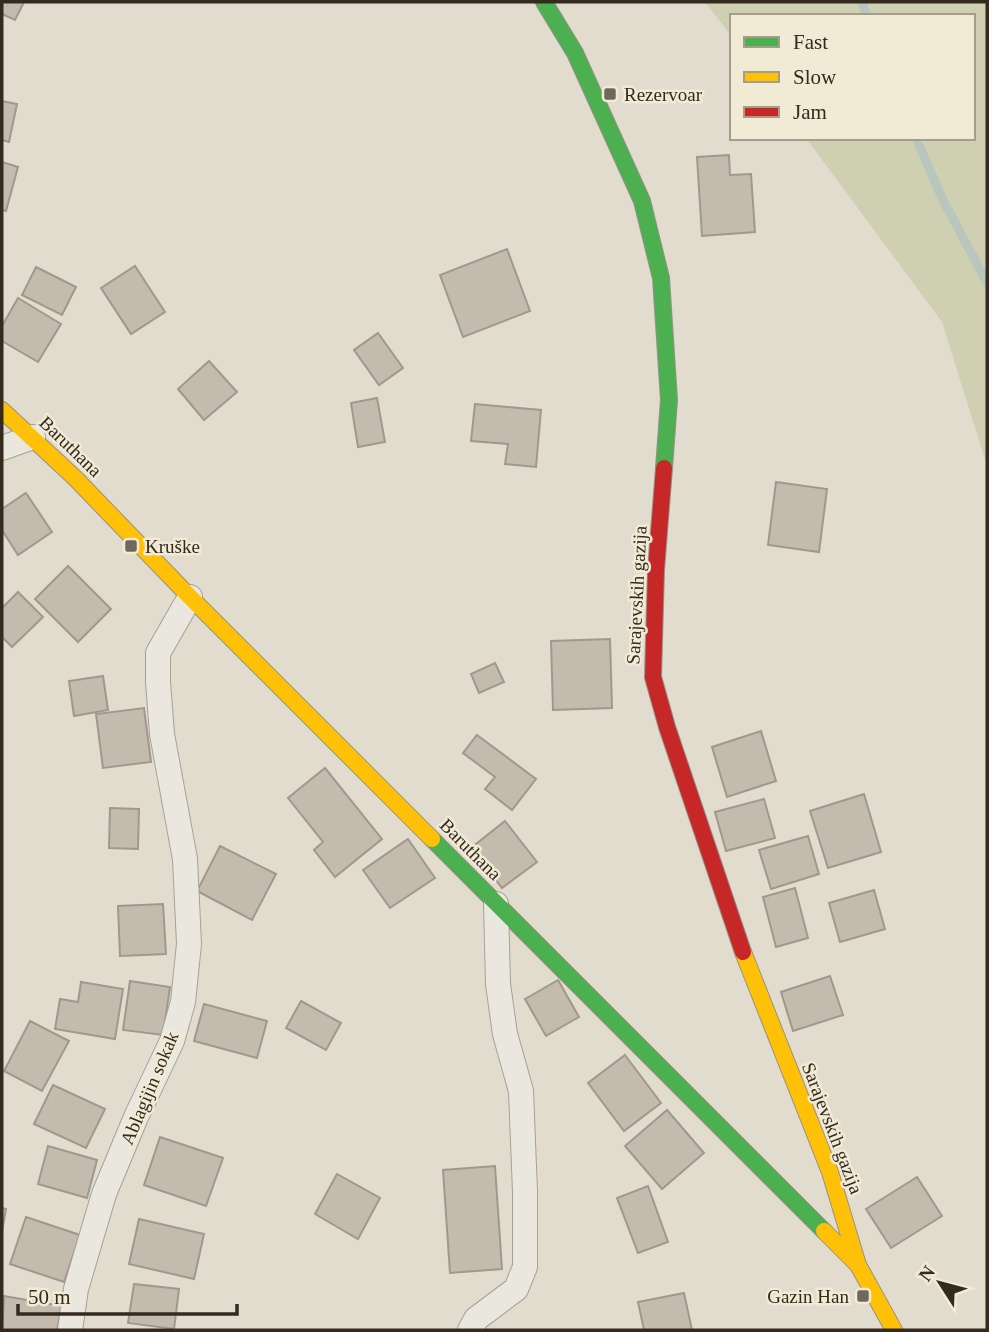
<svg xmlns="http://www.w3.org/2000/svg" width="989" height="1332" font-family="'Times New Roman',serif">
	<rect width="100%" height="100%" fill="#e1dcce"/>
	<!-- green -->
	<polygon fill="#cfd0b2" points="705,2 987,2 987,466 942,322 806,138 973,138 973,16 732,16 732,37"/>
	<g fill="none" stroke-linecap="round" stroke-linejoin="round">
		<!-- stream -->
		<g stroke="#b8c6be" stroke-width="9">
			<polyline points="862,2 867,16"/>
			<polyline points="916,138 942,198 987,283"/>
		</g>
	</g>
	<!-- building -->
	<g fill="#c4bbaf" stroke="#a1988d" stroke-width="2">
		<polygon points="2,2 24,2 15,20 2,14"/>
		<polygon points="2,101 17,104 9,142 2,140"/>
		<polygon points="729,155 730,175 751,174 755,232 702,236 697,157"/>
		<polygon points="2,162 18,167 6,211 2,210"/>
		<polygon points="507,249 530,311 463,337 440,275"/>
		<polygon points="135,266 165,312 131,334 101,288"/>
		<polygon points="36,267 76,287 62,315 22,295"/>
		<polygon points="18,298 61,324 38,362 2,341 2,326"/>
		<polygon points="378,333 403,368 379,385 354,350"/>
		<polygon points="209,361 237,392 204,420 178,389"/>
		<polygon points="377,398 385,442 358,447 351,403"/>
		<polygon points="475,404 541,410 536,467 505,464 508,444 471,441"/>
		<polygon points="776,482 827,489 819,552 768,545"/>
		<polygon points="26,493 52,532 18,555 2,530 2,509"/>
		<polygon points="68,566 111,609 78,642 35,599"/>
		<polygon points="18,592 43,617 12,647 2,637 2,608"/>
		<polygon points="610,639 612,708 553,710 551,641"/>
		<polygon points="495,663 504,682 479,693 471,674"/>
		<polygon points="103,676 108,710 74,716 69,681"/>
		<polygon points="144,708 151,762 103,768 96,714"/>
		<polygon points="761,731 776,781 727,797 712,747"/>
		<polygon points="477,735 536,779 512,810 485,789 495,777 463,753"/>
		<polygon points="325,768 382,839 335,877 314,850 323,842 288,798"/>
		<polygon points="864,794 881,852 828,868 810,811"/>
		<polygon points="764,799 775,838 726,851 715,812"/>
		<polygon points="110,808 139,809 138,849 109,848"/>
		<polygon points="505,821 537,862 502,888 471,848"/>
		<polygon points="808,836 819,874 771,889 759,850"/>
		<polygon points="408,839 435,878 390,908 363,870"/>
		<polygon points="220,846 276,874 252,920 197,891"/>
		<polygon points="795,888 808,938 776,947 763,897"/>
		<polygon points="874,890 885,929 840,942 829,903"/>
		<polygon points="163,904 166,954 120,956 118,906"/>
		<polygon points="830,976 843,1015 793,1031 781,992"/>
		<polygon points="558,980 579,1017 546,1036 525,999"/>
		<polygon points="130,981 170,987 163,1035 123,1030"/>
		<polygon points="81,982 123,989 115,1039 55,1029 60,999 78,1002"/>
		<polygon points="301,1001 341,1023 326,1050 286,1028"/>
		<polygon points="204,1004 267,1021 257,1058 194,1041"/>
		<polygon points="30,1021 69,1041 42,1091 4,1071"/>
		<polygon points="625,1055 661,1103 624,1131 588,1083"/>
		<polygon points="53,1085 105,1109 86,1148 34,1124"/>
		<polygon points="667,1110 704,1153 662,1189 625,1146"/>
		<polygon points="160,1137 223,1158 206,1206 144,1185"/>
		<polygon points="48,1146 97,1160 87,1198 38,1184"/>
		<polygon points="495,1166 502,1269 450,1273 443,1170"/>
		<polygon points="337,1174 380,1198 358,1239 315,1214"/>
		<polygon points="917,1177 942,1216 891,1248 866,1209"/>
		<polygon points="648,1186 668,1242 638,1253 617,1198"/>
		<polygon points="2,1208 6,1209 2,1231"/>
		<polygon points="26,1217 80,1235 64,1282 10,1264"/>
		<polygon points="139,1219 204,1234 194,1279 129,1264"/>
		<polygon points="134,1284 179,1289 174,1329 128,1323"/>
		<polygon points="684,1293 692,1330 644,1330 638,1302"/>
		<polygon points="4,1296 62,1306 57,1330 2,1330"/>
	</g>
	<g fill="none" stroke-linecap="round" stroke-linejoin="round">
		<defs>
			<g id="street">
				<polyline points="2,448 33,437"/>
				<polyline points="70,1330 76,1289 104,1194 136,1117 172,1041 183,1002 189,944 185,859 162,734 158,682 158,653 190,597"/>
				<polyline points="470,1330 476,1319 516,1289 525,1267 525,1192 521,1091 505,1034 498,984 496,904"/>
			</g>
			<g id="fast">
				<polyline points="544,2 575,53 642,201 661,278 669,400 664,468"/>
				<polyline points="432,839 824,1231"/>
			</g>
			<g id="slow">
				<polyline points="2,410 75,478 190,597 432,839"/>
				<polyline points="743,952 830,1172 858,1265"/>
				<polyline points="824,1231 858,1265 894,1330"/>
			</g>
			<polyline id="jam" points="664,468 656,570 653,677 667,727 743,952"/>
		</defs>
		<!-- street casing -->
		<use href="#street" stroke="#a6a197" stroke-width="26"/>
		<!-- fast casing -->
		<use href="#fast" stroke="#969186" stroke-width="18"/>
		<!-- slow casing -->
		<use href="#slow" stroke="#969186" stroke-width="18"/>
		<!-- jam casing -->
		<use href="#jam" stroke="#969186" stroke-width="18"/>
		<!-- street -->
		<use href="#street" stroke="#eae7de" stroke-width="24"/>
		<!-- fast -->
		<use href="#fast" stroke="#4caf50" stroke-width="16"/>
		<!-- slow -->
		<use href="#slow" stroke="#ffc107" stroke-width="16"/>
		<!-- jam -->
		<use href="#jam" stroke="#c62828" stroke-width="16"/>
	</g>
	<!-- markers -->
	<g fill="#71685d" stroke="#f1ead4" stroke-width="2.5">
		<rect x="603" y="87" width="14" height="14" rx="3.5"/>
		<rect x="124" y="539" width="14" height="14" rx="3.5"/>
		<rect x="856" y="1289" width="14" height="14" rx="3.5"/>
	</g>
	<g text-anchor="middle" stroke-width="5" stroke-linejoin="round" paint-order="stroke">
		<!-- poi labels -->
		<g font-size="19" fill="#342a20" stroke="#f1ead4" text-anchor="start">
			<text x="624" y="101">Rezervoar</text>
			<text x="145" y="553">Kruške</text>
			<text x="849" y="1303" text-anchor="end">Gazin Han</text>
		</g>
		<!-- street labels -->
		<g font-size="19" fill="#342a20" stroke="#f1ead4">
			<text transform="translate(71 446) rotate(44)" y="7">Baruthana</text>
			<text transform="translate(636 595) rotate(-87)" y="7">Sarajevskih gazija</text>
			<text transform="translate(471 849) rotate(45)" y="7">Baruthana</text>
			<text transform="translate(149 1088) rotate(-67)" y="7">Ablagijin sokak</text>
			<text transform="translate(833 1128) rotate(69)" y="7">Sarajevskih gazija</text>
		</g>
	</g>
	<!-- border -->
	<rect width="989" height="1332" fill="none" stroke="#342a20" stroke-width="7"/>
	<!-- legend -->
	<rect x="730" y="14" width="245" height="126" fill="#f1ead4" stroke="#a59d8c" stroke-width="2"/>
	<rect x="744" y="37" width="35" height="10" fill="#4caf50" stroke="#a59d8c" stroke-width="2"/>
	<text x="793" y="49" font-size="21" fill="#342a20">Fast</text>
	<rect x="744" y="72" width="35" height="10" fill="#ffc107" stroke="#a59d8c" stroke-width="2"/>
	<text x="793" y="84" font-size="21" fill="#342a20">Slow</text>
	<rect x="744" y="107" width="35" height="10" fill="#c62828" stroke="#a59d8c" stroke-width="2"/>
	<text x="793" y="119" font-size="21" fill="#342a20">Jam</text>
	<!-- north arrow -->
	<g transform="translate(940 1283) rotate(306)" stroke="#f1ead4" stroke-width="5" paint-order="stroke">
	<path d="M0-5L12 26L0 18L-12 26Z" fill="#342a20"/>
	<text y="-10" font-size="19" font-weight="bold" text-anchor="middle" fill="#342a20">N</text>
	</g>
	<!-- scale -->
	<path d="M18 1304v10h219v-10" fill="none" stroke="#342a20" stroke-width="3.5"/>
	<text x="28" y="1304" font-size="21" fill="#342a20" stroke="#f1ead4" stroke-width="5" paint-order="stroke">50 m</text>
</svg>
